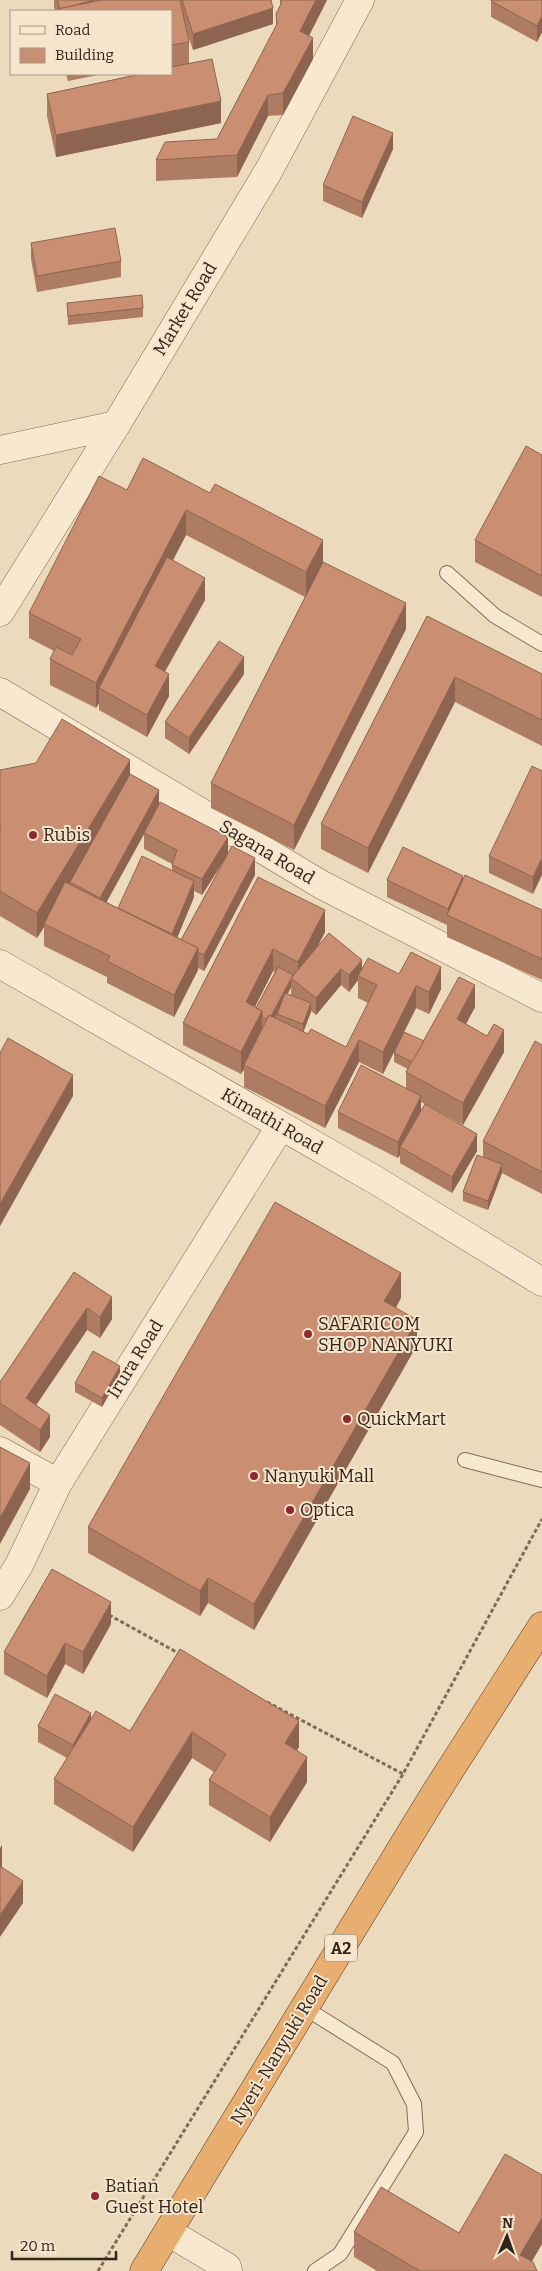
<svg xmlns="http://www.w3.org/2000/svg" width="542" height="2271" font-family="Bitter,serif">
	<rect width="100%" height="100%" fill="#ecdabc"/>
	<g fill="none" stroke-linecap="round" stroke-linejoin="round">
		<defs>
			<g id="service">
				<polyline points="447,573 495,616 542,644"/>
				<polyline points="465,1460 542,1480"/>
				<polyline points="305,2008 393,2063 414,2104 416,2132 340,2254 315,2271"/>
			</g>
			<g id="minor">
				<polyline points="0,450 116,425"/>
				<polyline points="0,612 116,425 269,170 360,0"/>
				<polyline points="0,692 322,885 542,998"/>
				<polyline points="0,1451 58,1483"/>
				<polyline points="0,1596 19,1565 58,1483 280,1127"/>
				<polyline points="168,2232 227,2267 228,2271"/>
			</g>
			<polyline id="tertiary" points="0,964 377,1181 542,1282"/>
			<polyline id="trunk" points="144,2271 434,1795 542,1626"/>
		</defs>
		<!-- service casing -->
		<use href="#service" stroke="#846a56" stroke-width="16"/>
		<!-- minor casing -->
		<use href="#minor" stroke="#846a56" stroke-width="29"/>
		<!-- tertiary casing -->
		<use href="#tertiary" stroke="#846a56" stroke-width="29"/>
		<!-- trunk casing -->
		<use href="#trunk" stroke="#51392b" stroke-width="29"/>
		<!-- path -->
		<g stroke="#846a56" stroke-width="3" stroke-dasharray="4 2.5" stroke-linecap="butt">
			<polyline points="109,1615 180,1654"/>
			<polyline points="267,1702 405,1775"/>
			<polyline points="98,2271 403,1774 542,1519"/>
		</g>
		<!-- service -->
		<use href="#service" stroke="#f8e8cf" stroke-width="14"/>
		<!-- minor -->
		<use href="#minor" stroke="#f8e8cf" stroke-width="28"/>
		<!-- tertiary -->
		<use href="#tertiary" stroke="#f8e8cf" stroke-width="28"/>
		<!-- trunk -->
		<use href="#trunk" stroke="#e7ae70" stroke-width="28"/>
	</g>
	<!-- wall -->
	<g fill="#ae7b63" fill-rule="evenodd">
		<polygon points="54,0 271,0 273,24 193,50 186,30 189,42 189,64 221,123 56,157 47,116 47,94 171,67 171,11 55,11 54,6"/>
		<polygon points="280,0 327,0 309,36 313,59 283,115 268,116 237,177 156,181 156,160 217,139 276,26 276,14 280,6"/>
		<polygon points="542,0 542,32 537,42 491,17 491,1"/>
		<polygon points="66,74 103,74 68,81"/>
		<polygon points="393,149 362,218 323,201 323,185"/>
		<polygon points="31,243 121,261 121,277 37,292 31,259"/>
		<polygon points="67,303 143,308 143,317 68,325"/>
		<polygon points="542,455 542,597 475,562 475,540"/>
		<polygon points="143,458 323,562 406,629 294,850 211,808 211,783 305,597 186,535 173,560 205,600 165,672 169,696 147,737 99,710 99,703 96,708 50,685 50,659 54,651 29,638 29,613 127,490"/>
		<polygon points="427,616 542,674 542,746 455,702 368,873 321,849 321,824"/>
		<polygon points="244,674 189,754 165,738 165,722"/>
		<path d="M0,770L130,775L159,804L228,853L255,875L204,971L198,968V970L174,1017L107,983V977L44,946V927L37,938L0,916ZM144,834V849L172,864V870L118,908L106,902ZM225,859L181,940L177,938L194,897V891L202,895Z"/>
		<polygon points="542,771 533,894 489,873 489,856"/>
		<path d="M258,877L325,932L317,947L362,969L399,974L441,989L429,1014L416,1008L383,1074L359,1062L325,1128L244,1087V1069L241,1074L183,1045V1023ZM273,971L275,972L256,1008L255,1007ZM358,980V998L368,1003L346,1047L308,1034L303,1032L311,1011L316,1015L341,985L349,992ZM291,987V995L293,997L288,994Z"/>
		<polygon points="387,880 542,910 542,980 447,937 447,925 387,897"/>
		<path d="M475,1007L466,1024L504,1052L463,1125L427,1105L477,1151L452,1193L400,1163V1155L398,1158L338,1128V1112L406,1088V1072L408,1069L394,1062V1053L424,1041ZM421,1102L425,1104L421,1111Z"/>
		<polygon points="542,1045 542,1194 502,1173 488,1210 463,1201 463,1192 483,1158 483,1141"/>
		<polygon points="74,1272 112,1319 100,1338 87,1330 36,1405 50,1437 40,1452 0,1425 0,1382"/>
		<polygon points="401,1298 396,1308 417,1345 254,1630 208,1603 200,1616 88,1553 88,1527"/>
		<polygon points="120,1375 102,1407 75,1392 75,1383"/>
		<polygon points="111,1624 83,1674 65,1664 47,1698 4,1674 4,1652"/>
		<polygon points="180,1649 299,1747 297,1750 307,1782 270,1842 209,1805 209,1780 214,1772 192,1758 133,1852 54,1804 54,1779 67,1758 38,1742 38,1726 91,1720 130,1731"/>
		<polygon points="542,2175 542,2244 532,2261 537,2271 377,2271 354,2257 354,2232 459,2233"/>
	</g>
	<!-- shaded-wall -->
	<g fill="#8d6450">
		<polygon points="316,0 327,0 300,53 300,31"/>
		<polygon points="273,8 273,24 193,50 193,34"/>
		<polygon points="542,16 542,32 537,42 537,26"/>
		<polygon points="313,38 313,59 283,115 283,93"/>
		<polygon points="268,95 268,116 237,177 237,155"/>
		<polygon points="221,101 221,123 56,157 56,135"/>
		<polygon points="393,133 393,149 362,218 362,202"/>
		<polygon points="186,510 186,535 105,691 99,688 99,703 96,708 96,683"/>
		<polygon points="323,540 323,565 306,597 306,572"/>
		<polygon points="205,578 205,600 155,688 155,666"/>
		<polygon points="406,603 406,629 294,850 294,825"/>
		<polygon points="244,657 244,674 189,754 189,738"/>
		<polygon points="169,674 169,696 147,737 147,715"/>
		<polygon points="455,677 455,702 368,873 368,848"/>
		<polygon points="130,760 130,785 70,882 70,884 44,924 44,927 37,938 37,913"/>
		<polygon points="159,790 159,807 100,914 100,898"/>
		<polygon points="228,837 228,854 202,895 202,879"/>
		<polygon points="255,858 255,875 204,971 204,955"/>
		<polygon points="542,858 542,875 533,894 533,877"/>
		<polygon points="463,876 463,892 448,915 448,909"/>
		<polygon points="194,881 194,897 172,950 172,934"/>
		<polygon points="325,910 325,932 298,984 298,962"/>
		<polygon points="198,948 198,970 174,1017 174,995"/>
		<polygon points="273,949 273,971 246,1024 246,1002"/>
		<polygon points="362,960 362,976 358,976 358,980 349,992 349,975"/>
		<polygon points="441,967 441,989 429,1014 429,992"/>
		<polygon points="341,969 341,985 316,1015 316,998"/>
		<polygon points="293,975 293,980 291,978 291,987 269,1029 269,1020"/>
		<polygon points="475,985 475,1007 457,1041 457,1019"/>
		<polygon points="416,986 416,1008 383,1074 383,1052"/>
		<polygon points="311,1003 311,1012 303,1033 303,1024"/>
		<polygon points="262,1011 262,1032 244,1065 244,1069 241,1074 241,1052"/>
		<polygon points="504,1030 504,1052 463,1125 463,1103"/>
		<polygon points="359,1040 359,1062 325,1128 325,1106"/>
		<polygon points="73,1075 73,1096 0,1226 0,1204"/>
		<polygon points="421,1096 421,1112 400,1147 400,1155 398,1158 398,1142"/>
		<polygon points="477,1134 477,1151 452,1193 452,1177"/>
		<polygon points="502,1164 502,1173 488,1210 488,1201"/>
		<polygon points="401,1273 401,1298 384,1326 384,1301"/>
		<polygon points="112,1297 112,1319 100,1338 100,1317"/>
		<polygon points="87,1308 87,1330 26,1420 26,1398"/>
		<polygon points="417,1320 417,1345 254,1630 254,1604"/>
		<polygon points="120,1366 120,1375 102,1407 102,1398"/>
		<polygon points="50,1415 50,1437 40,1452 40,1430"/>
		<polygon points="30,1463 30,1489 0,1544 0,1518"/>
		<polygon points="208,1578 208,1603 200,1616 200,1591"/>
		<polygon points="111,1602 111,1624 83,1674 83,1652"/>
		<polygon points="65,1643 65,1664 47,1698 47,1676"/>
		<polygon points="91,1713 91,1730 73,1762 73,1745"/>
		<polygon points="299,1721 299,1747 285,1768 285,1743"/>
		<polygon points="192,1732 192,1758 133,1852 133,1827"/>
		<polygon points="307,1757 307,1782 270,1842 270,1817"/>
		<polygon points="2,1845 2,1866 0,1870 0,1848"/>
		<polygon points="23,1881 23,1903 0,1937 0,1915"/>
		<polygon points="542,2218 542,2244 526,2271 520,2255"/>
	</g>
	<!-- building -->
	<g fill="#ca8f73" stroke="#8d6450">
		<polygon points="57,0 94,0 76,5 60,9"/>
		<polygon points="102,0 180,0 189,42 171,45 171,11 58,11 57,9"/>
		<polygon points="182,0 271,0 273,8 193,34"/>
		<polygon points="281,0 316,0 300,31 313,38 283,93 268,95 237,155 156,160 165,142 217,139 277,24 276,14 281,4"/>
		<polygon points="491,0 542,0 542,16 537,26 491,1"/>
		<polygon points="212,59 221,101 56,135 47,94 141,74 171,74 171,67"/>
		<polygon points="353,116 393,133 362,202 323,185"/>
		<polygon points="115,228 121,261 37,276 31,243"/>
		<polygon points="142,295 143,308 68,316 67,303"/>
		<polygon points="526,446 542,455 542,576 475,540"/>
		<polygon points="143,458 210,493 215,484 323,540 306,572 186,510 96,683 50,659 56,647 72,655 81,639 29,613 99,476 127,490"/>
		<polygon points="167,557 205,578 155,666 169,674 147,715 99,688"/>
		<polygon points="323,562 406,603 294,825 211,783"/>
		<polygon points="427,616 542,674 542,720 455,677 368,848 321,824"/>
		<polygon points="219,641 244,657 189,738 165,722"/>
		<polygon points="62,719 130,760 37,913 0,891 0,828 1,826 0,826 0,770 36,763"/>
		<polygon points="532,766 542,771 542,858 533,877 489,856"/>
		<polygon points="130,774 159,790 100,898 70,882"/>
		<polygon points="160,802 228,837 202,879 172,865 177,850 144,833"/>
		<polygon points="232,846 255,858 204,955 198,952 198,948 181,940"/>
		<polygon points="403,847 463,876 448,909 387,880"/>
		<polygon points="142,856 194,881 172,934 118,908"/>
		<polygon points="465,875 542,910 542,959 447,915"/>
		<polygon points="258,877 325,910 298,962 273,949 246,1002 262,1011 241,1052 183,1023"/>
		<polygon points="65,882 198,948 174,995 107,961 110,956 44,924"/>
		<polygon points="329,933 362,960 349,975 341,969 316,998 291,978"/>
		<polygon points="411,952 441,967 429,992 416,986 383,1052 359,1040 325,1106 244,1065 269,1015 308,1034 311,1029 346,1047 377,985 358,976 368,958 399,974"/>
		<polygon points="278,967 293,975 271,1016 269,1015 267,1019 262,1017 262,1011 256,1008"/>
		<polygon points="459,977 475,985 457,1019 487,1036 494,1024 504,1030 463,1103 406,1072"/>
		<polygon points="285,993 311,1003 303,1024 277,1014"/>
		<polygon points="404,1032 424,1041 412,1062 394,1053"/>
		<polygon points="8,1038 73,1075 0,1204 0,1053"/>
		<polygon points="535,1041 542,1045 542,1172 483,1141"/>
		<polygon points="361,1065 421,1096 398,1142 338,1112"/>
		<polygon points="425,1104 477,1134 452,1177 400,1147"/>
		<polygon points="477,1155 502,1164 488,1201 463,1192"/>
		<polygon points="275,1202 401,1273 384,1301 417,1320 254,1604 208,1578 200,1591 88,1527"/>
		<polygon points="74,1272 112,1297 100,1317 87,1308 26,1398 50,1415 40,1430 0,1403 0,1382"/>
		<polygon points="93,1351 120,1366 102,1398 75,1383"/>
		<polygon points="0,1447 30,1463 0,1518"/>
		<polygon points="52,1569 111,1602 83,1652 65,1643 47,1676 4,1652"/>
		<polygon points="180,1649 299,1721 285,1743 307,1757 270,1817 209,1780 226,1754 192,1732 133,1827 54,1779 96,1711 130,1731"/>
		<polygon points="55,1694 91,1713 73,1745 38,1726"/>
		<polygon points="0,1866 23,1881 0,1915"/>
		<polygon points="505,2154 542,2175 542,2218 520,2255 533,2262 537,2271 420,2271 354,2232 381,2187 459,2233"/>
	</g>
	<!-- markers -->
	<g fill="#912731" stroke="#f4e5cc" stroke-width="2">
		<circle cx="33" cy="835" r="5"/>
		<circle cx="308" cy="1334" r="5"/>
		<circle cx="347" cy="1419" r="5"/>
		<circle cx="254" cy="1476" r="5"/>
		<circle cx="290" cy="1510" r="5"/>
		<circle cx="95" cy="2196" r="5"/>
	</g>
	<g text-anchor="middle" stroke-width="4" stroke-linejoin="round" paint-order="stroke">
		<!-- shield labels -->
		<rect fill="#f4e5cc" stroke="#6d5f50" stroke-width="1" x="325" y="1934.5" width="32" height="27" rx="4"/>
		<g font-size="16" font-weight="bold" fill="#33251b">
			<text x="341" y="1954">A2</text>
		</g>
		<!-- street labels -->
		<g font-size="18" fill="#33251b" stroke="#f4e5cc">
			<text transform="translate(185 309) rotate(-59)" y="6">Market Road</text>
			<text transform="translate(267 852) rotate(31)" y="6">Sagana Road</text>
			<text transform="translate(272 1121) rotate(30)" y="6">Kimathi Road</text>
			<text transform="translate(135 1359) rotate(-58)" y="6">Irura Road</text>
			<text transform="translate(279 2050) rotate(-59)" y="6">Nyeri-Nanyuki Road</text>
		</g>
		<!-- poi labels -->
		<g font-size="18" fill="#33251b" stroke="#f4e5cc" text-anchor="start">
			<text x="43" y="841">Rubis</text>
			<text x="318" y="1330">SAFARICOM<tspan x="318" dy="21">SHOP NANYUKI</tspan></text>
			<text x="357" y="1425">QuickMart</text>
			<text x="264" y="1482">Nanyuki Mall</text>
			<text x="300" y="1516">Optica</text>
			<text x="105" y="2192">Batian<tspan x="105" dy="21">Guest Hotel</tspan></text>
		</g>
	</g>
	<!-- legend -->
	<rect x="10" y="10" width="162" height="65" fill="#f4e5cc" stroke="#a79885"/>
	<rect x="20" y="26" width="25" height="8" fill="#f8e8cf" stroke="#a79885"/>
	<text x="55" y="35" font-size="15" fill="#33251b">Road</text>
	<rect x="20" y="48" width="25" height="15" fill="#ca8f73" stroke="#a79885"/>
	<text x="55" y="60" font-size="15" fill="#33251b">Building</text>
	<!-- north arrow -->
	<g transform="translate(507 2236) rotate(2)" stroke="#f4e5cc" stroke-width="4" paint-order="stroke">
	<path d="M0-4L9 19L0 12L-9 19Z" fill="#33251b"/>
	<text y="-8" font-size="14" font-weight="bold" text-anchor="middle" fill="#33251b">N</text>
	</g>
	<!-- scale -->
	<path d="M12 2251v8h104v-8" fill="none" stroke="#33251b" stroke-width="2.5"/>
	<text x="20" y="2251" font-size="15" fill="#33251b" stroke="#f4e5cc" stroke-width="4" paint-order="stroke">20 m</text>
</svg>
